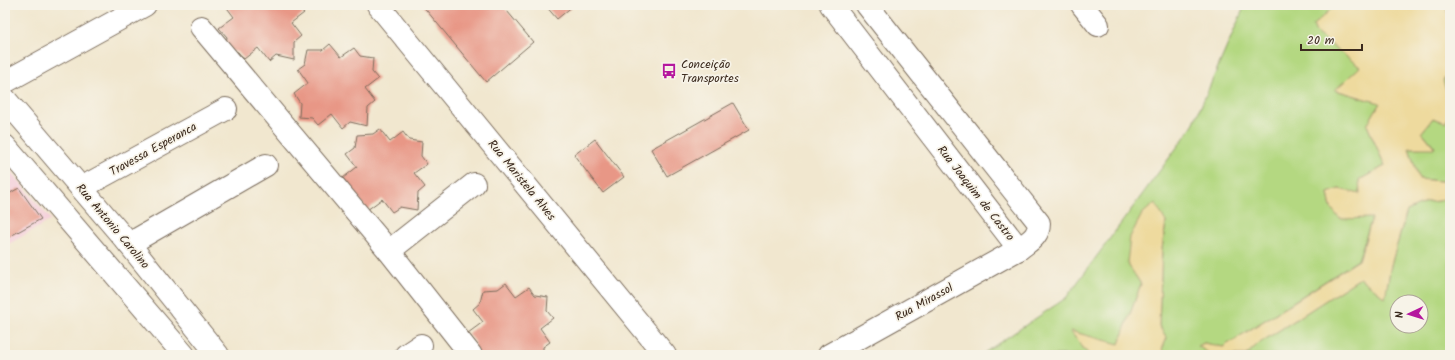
<svg xmlns="http://www.w3.org/2000/svg" width="1455" height="360" font-family="Kalam,sans-serif">
	<rect width="100%" height="100%" fill="#f7f3e8"/>
	<filter id="ink" filterUnits="userSpaceOnUse"><feTurbulence type="fractalNoise" baseFrequency=".025" numOctaves="2"/><feDisplacementMap in="SourceGraphic" scale="8" xChannelSelector="R" yChannelSelector="G"/><feConvolveMatrix kernelMatrix="1 2 1 2 8 2 1 2 1" color-interpolation-filters="sRGB"/></filter>
	<filter id="wash" filterUnits="userSpaceOnUse"><feTurbulence type="fractalNoise" baseFrequency=".012" numOctaves="4" result="noise"/><feDisplacementMap in="SourceGraphic" scale="16" xChannelSelector="R" yChannelSelector="G"/><feGaussianBlur stdDeviation="0.9" result="paint"/><feColorMatrix in="noise" values="0 0 0 0 0 0 0 0 0 0 0 0 0 0 0 0 0 1.4 0 .05"/><feComposite in="paint" operator="in"/></filter>
	<g filter="url(#wash)">
		<rect width="100%" height="100%" fill="#f1e7cf"/>
		<!-- built -->
		<polygon fill="#f5cfdb" points="5,164 51,220 5,246"/>
		<!-- green -->
		<g fill="#b4d881" stroke="#788150" fill-rule="evenodd">
			<polygon points="1245,5 1336,5 1313,25 1316,32 1361,67 1335,90 1380,103 1367,125 1385,166 1359,180 1361,195 1339,189 1328,193 1331,208 1372,218 1358,260 1223,347 1204,343 1199,346 1211,355 1168,355 1162,349 1167,338 1159,326 1162,249 1166,222 1127,263 1141,284 1119,345 1071,332 1089,355 981,355 1066,298 1192,127"/>
			<polygon points="1450,68 1450,101 1443,81"/>
			<polygon points="1450,116 1450,182 1419,179 1409,148 1435,147 1422,132 1433,118 1445,123"/>
			<path d="M1450,196V355H1246L1258,344L1360,278L1385,298L1391,265L1407,211L1426,202L1439,201ZM1397,302H1421V326H1397Z"/>
		</g>
		<!-- sand -->
		<g fill="#eeda9e" stroke="#94825e">
			<path d="M1336,5H1446L1450,26V68L1443,81C1448,96 1455,108 1445,123L1433,118L1422,132L1435,148H1409L1419,179L1450,182V196L1439,201L1426,202L1407,211L1391,265L1385,298L1360,278L1258,344L1246,355H1211L1198,346L1204,343L1223,347L1359,260L1372,218L1340,219L1331,208L1328,193L1339,189L1360,194L1359,180L1385,166L1367,125L1380,103L1335,90L1360,67L1316,33L1313,25Z"/>
			<polygon points="1155,203 1166,222 1162,249 1159,326 1167,338 1162,349 1168,355 1089,355 1070,331 1119,344 1141,284 1127,263 1130,237 1142,214"/>
		</g>
		<g id="blocks">
			<!-- building -->
			<g fill="#e89786">
				<polygon points="225,5 298,5 304,13 291,23 301,36 294,42 294,60 276,56 269,62 258,48 244,59 238,52 225,50 227,37 219,28 234,17"/>
				<polygon points="422,5 502,5 533,42 486,82"/>
				<polygon points="545,5 574,5 557,19"/>
				<polygon points="330,44 341,57 354,48 360,56 373,58 372,72 378,79 365,89 375,102 368,108 367,126 350,122 343,128 332,114 318,125 312,118 299,117 300,103 294,94 308,83 298,69 305,64 308,50 323,50"/>
				<polygon points="733,103 749,130 667,176 651,149"/>
				<polygon points="380,129 390,142 403,132 409,140 422,142 421,156 427,164 414,173 425,187 418,193 417,210 400,207 392,212 382,199 367,210 343,178 357,167 347,154 355,148 357,135 373,134"/>
				<polygon points="595,139 624,177 603,193 574,155"/>
				<polygon points="19,188 41,219 5,239 5,196"/>
				<polygon points="506,283 516,296 529,287 535,295 548,297 547,311 553,318 540,328 550,342 543,347 543,355 509,355 507,353 505,355 474,355 475,342 468,333 483,322 473,309 480,303 483,290 498,289"/>
			</g>
		</g>
	</g>
	<g filter="url(#ink)">
		<use href="#blocks" fill-opacity="0" stroke="#7b6c5c" stroke-width="1"/>
		<g fill="none" stroke-linecap="round" stroke-linejoin="round">
			<defs>
				<g id="street">
					<polyline points="378,5 665,355"/>
					<polyline points="831,5 1019,249"/>
					<polyline points="1082,5 1098,25"/>
					<polyline points="201,27 389,251 471,355"/>
					<polyline points="5,82 145,5"/>
					<polyline points="5,99 129,244 218,355"/>
					<polyline points="5,146 184,355"/>
					<polyline points="81,188 226,109"/>
					<polyline points="129,244 266,165"/>
					<polyline points="389,251 474,184"/>
					<polyline points="406,355 421,345"/>
					<path d="M829,355L1019,249C1029,241 1039,237 1039,223L867,5"/>
				</g>
			</defs>
			<!-- street casing -->
			<use href="#street" stroke="#7b6c5c" stroke-width="24"/>
			<!-- street -->
			<use href="#street" stroke="#fff" stroke-width="22"/>
		</g>
	</g>
	<!-- icons -->
	<defs>
		<symbol id="bus-bare" viewBox="-9 -9 18 18"><path d="M-5-6H5V4H4V6H2V4H-2V6H-4V4H-5ZM-3.5-4V0h7V-4ZM-3.5 1.2v1.5H-2V1.2ZM2 1.2v1.5H3.5V1.2Z" fill="#b5179e" stroke="#f7f3e8" stroke-width="2.5" paint-order="stroke"/></symbol>
	</defs>
	<g fill-rule="evenodd">
		<use href="#bus-bare" x="658" y="60" width="22" height="22"/>
	</g>
	<g text-anchor="middle" stroke-width="3.5" stroke-linejoin="round" paint-order="stroke">
		<!-- poi labels -->
		<g font-size="12" fill="#3b2a1e" stroke="#f7f3e8" text-anchor="start">
			<text x="681" y="68">Conceição<tspan x="681" dy="14">Transportes</tspan></text>
		</g>
		<!-- street labels -->
		<g font-size="12" fill="#3b2a1e" stroke="#f7f3e8">
			<text transform="translate(153 149) rotate(-29)" y="4">Travessa Esperanca</text>
			<text transform="translate(522 180) rotate(51)" y="4">Rua Maristela Alves</text>
			<text transform="translate(976 193) rotate(52)" y="4">Rua Joaquim de Castro</text>
			<text transform="translate(113 226) rotate(50)" y="4">Rua Antonio Carolino</text>
			<text transform="translate(924 302) rotate(-29)" y="4">Rua Mirassol</text>
		</g>
	</g>
	<!-- margin -->
	<rect width="1455" height="360" fill="none" stroke="#f7f3e8" stroke-width="20"/>
	<!-- north arrow -->
	<g transform="translate(1409 314) rotate(266)"><circle r="19" fill="#f7f3e8" stroke="#aca397"/>
	<path d="M0-3L7 15L0 10L-7 15Z" fill="#b5179e"/>
	<text y="-6" font-size="11" font-weight="bold" text-anchor="middle" fill="#3b2a1e">N</text>
	</g>
	<!-- scale -->
	<path d="M1301 44v6h61v-6" fill="none" stroke="#3b2a1e" stroke-width="2"/>
	<text x="1307" y="44" font-size="12" fill="#3b2a1e" stroke="#f7f3e8" stroke-width="3" paint-order="stroke">20 m</text>
</svg>
